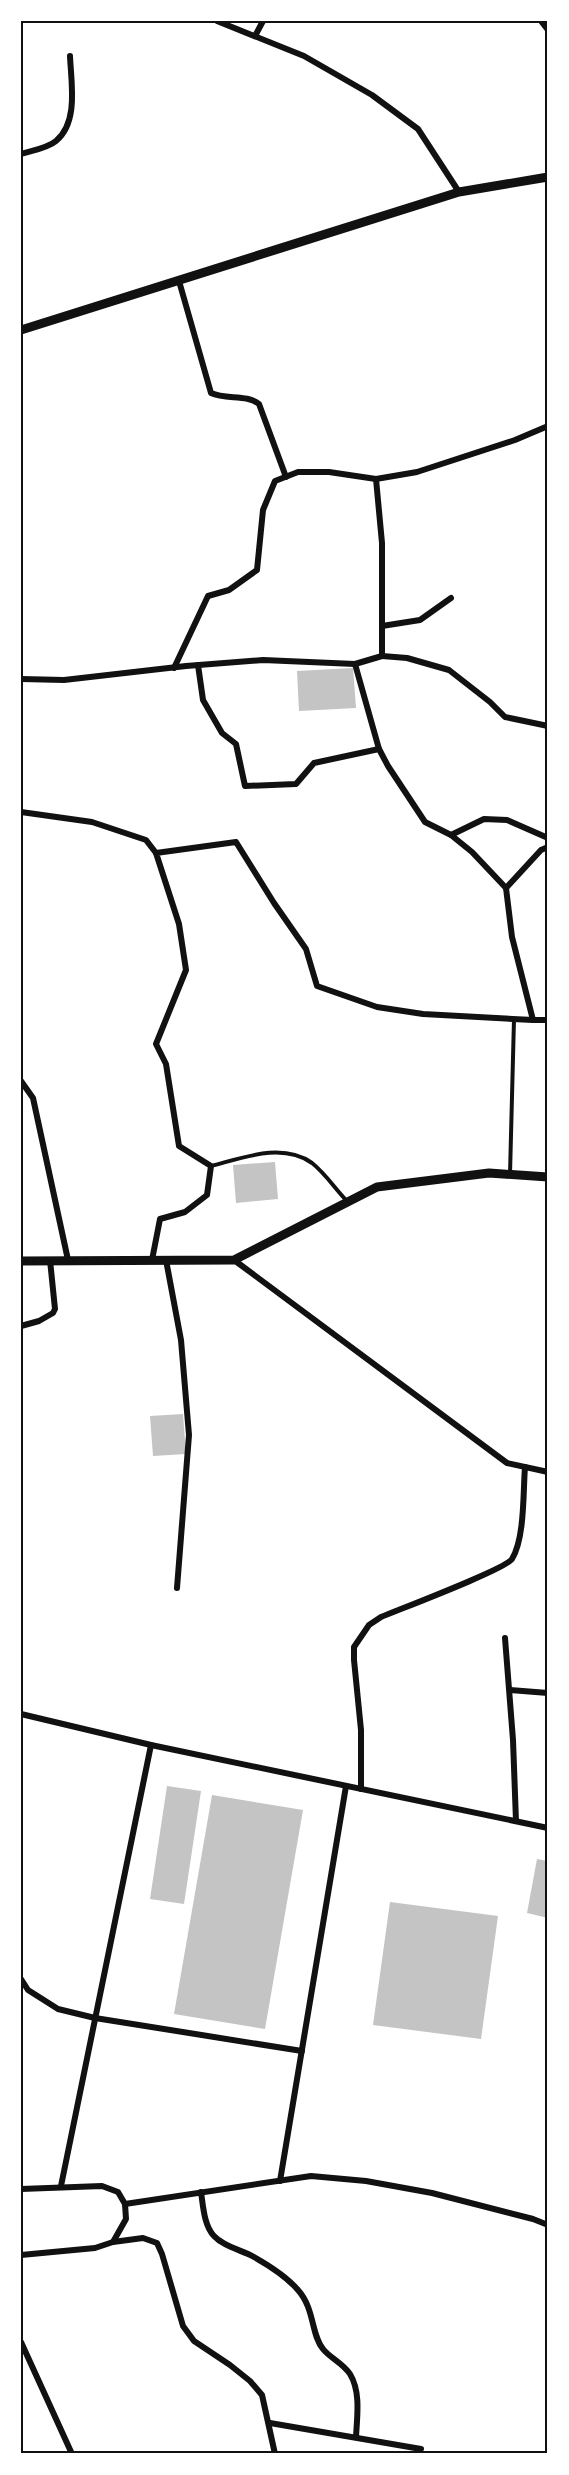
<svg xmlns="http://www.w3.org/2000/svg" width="569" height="2475" font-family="'Sofia Sans Condensed',sans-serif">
	<rect width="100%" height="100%" fill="#fff"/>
	<!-- building -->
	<g fill="#c4c4c4">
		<polygon points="353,668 356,708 299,711 297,671"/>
		<polygon points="275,1162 278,1199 236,1203 233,1165"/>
		<polygon points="183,1414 186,1454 153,1456 150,1416"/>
		<polygon points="167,1786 201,1791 184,1904 150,1899"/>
		<polygon points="212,1795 303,1810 265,2029 174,2014"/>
		<polygon points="537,1859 548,1861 548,1918 527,1913"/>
		<polygon points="390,1902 498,1916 481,2039 373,2025"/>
	</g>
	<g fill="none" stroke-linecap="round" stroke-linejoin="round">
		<!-- service -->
		<g stroke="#111" stroke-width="4">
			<path d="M211,1166C242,1158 282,1142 312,1163C325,1173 336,1190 347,1201"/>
			<polyline points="510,1174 514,1019"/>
		</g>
		<!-- minor -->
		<g stroke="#111" stroke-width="6">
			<polyline points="217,21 304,56 372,95 418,129 459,192"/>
			<polyline points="541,21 548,30"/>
			<polyline points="255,36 263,21"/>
			<path d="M21,154C31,151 48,148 56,141C79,122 71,82 70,56"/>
			<path d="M179,281L211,393C226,400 247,394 259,404L286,477"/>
			<polyline points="382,626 420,620 451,598"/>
			<polyline points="382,656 407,658 449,670 490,702 505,717 548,726"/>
			<polyline points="355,664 379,749 388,766 425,822 451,835 484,819 507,820 548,838"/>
			<polyline points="198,665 203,700 222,733 236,744 245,786 296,784 314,763 379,749"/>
			<polyline points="174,668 208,596 229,590 257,570 263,510 275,481 298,472 329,472 376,479 417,472 515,440 548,426"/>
			<polyline points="21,679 64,680 186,666 263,660 355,664 382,656 382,543 376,479"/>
			<polyline points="21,812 92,822 146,840 156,853"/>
			<polyline points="451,835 472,852 506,888 541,850 548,847"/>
			<polyline points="506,888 512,937 533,1020 548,1020"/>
			<polyline points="21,1081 33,1098 68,1260"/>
			<polyline points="152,1260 160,1219 185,1212 207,1195 211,1166 179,1146 166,1064 156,1044 186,970 179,924 156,853 236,842 274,903 306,949 317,986 377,1007 423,1014 533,1020"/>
			<polyline points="166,1260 181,1340 189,1435 177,1588"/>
			<polyline points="234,1260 507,1463 548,1472"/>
			<polyline points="21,1326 39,1321 53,1313 55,1309 50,1260"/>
			<polyline points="505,1638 513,1740 516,1821"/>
			<polyline points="510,1690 548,1693"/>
			<polyline points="21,1714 151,1745 548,1828"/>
			<path d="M361,1789V1730L354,1660V1647L369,1625L381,1617C400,1609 506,1569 512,1559C525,1538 523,1491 525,1467"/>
			<polyline points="21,1979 28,1990 58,2009 95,2018 302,2051"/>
			<polyline points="280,2181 346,1786"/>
			<polyline points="61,2186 151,1745"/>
			<polyline points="21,2189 102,2186 118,2192 125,2204 126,2219 113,2242 95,2248 21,2255"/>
			<path d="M201,2192C203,2205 204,2226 214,2236C224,2247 242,2250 254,2257C270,2266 287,2277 298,2290C315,2309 311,2335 323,2349C330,2358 343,2363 350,2374C361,2392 357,2417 356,2437"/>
			<polyline points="125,2204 311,2176 366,2181 432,2193 533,2219 548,2225"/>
			<polyline points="113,2242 143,2238 157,2243 162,2254 183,2326 194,2341 230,2365 250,2381 262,2395 275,2454"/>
			<polyline points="21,2342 72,2454"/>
			<polyline points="270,2423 421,2449"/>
		</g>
		<!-- tertiary -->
		<g stroke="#111" stroke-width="9">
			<polyline points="21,330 459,192 548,177"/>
			<polyline points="21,1261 234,1260 377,1187 489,1173 548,1177"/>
		</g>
	</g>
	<!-- border -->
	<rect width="569" height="2475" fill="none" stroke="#ffffff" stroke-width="45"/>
	<rect x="22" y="22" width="524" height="2430" fill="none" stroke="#111" stroke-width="2"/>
</svg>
